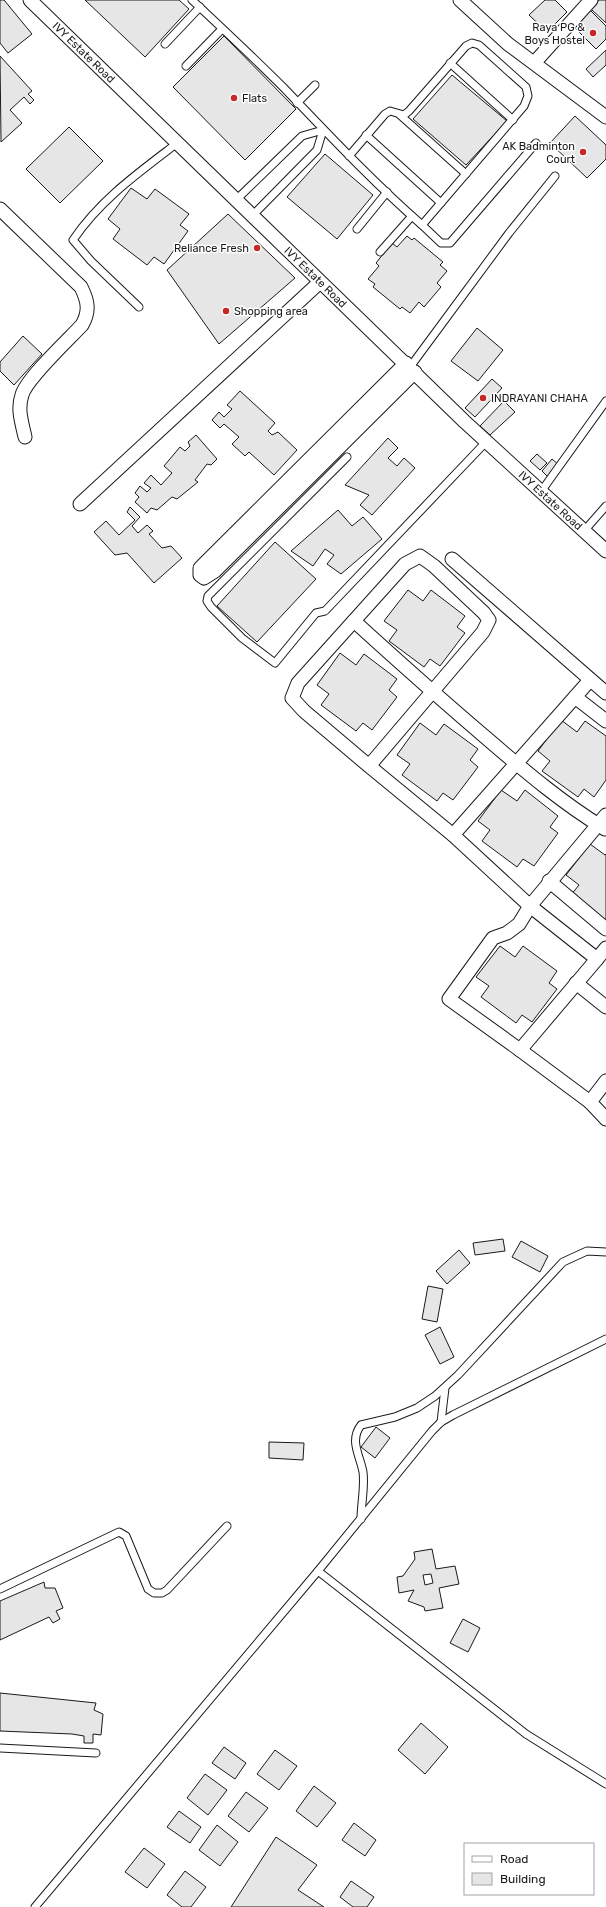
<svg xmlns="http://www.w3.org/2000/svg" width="606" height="1907" font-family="Rubik,sans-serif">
	<rect width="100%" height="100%" fill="#fff"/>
	<!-- building -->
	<g fill="#e6e6e6" stroke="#1a1a1a" fill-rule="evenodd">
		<polygon points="0,0 4,0 32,34 8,53 0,43"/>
		<polygon points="85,0 179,0 189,9 145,57"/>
		<polygon points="545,0 555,0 567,12 547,32 529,15"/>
		<polygon points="599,0 606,0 606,23 591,9"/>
		<polygon points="590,10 606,26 606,39 596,49 573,26"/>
		<polygon points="224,36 296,109 245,160 173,87"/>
		<polygon points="606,50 606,65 593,77 586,69"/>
		<polygon points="0,56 32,91 28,94 34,100 30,104 24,97 10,110 22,123 1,142"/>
		<polygon points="452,75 507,121 466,165 413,119"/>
		<polygon points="575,116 606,145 606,159 587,178 550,143"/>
		<polygon points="69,127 103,161 60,203 26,169"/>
		<polygon points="325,154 373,195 337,239 287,197"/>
		<polygon points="131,188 147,199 155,189 189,214 180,225 188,231 164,264 154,257 147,265 113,239 120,229 108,219"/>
		<polygon points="228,214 295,278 219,344 167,270"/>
		<polygon points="407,236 412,240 414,238 443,262 440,265 447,271 437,283 441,287 424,307 419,302 410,313 402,307 400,309 373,287 375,284 368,279 379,266 376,263 392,243 397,247"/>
		<polygon points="477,328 503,350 478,381 451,361"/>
		<polygon points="23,336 42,354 14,385 0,371 0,362"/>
		<polygon points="492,379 502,388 475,417 465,408"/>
		<polygon points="240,391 275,423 268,431 272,435 278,432 297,450 274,475 249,452 245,456 232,444 239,437 224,424 220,428 212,420 219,412 224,417 232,409 227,405"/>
		<polygon points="504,401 515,412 490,435 480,426"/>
		<polygon points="196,435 217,459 211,465 207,464 195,480 198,482 177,499 172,497 157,510 151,508 147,513 135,502 139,497 135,493 140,486 147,492 151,488 144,483 151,475 161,485 172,473 164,466 180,447 185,451 190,446 188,442"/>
		<polygon points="388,438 398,448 388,458 397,466 404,458 415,468 372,515 360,505 369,495 345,485"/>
		<polygon points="537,454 547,463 540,470 530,461"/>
		<polygon points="552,459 559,465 548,477 542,471"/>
		<polygon points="130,507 140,517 132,526 138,533 147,525 153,531 149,534 162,548 171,546 182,558 154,583 127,553 115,555 94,532 106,521 119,535 135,520 127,512"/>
		<polygon points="338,510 352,526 363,517 382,539 341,574 327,564 334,555 325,549 313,566 291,551"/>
		<polygon points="275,542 316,579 257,642 217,606"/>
		<polygon points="408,590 423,601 431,590 465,616 457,627 465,633 440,666 430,659 424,667 389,641 397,630 384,621"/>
		<polygon points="340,653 356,665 364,654 397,679 389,690 397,697 372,730 363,723 356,731 321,705 329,694 317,685"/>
		<polygon points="561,720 577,732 585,721 606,736 606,780 594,797 584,789 578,797 542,771 550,761 538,751"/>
		<polygon points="420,723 436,735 444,724 478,749 470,760 478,767 453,800 443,793 437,801 402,775 410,764 397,755"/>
		<polygon points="501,790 517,801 525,790 558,816 550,827 558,833 534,866 523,859 517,867 482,841 490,830 478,821"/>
		<polygon points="590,844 605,855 606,854 606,921 571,895 579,885 566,875"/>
		<polygon points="500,946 515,957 523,946 557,971 549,983 557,989 532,1022 522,1015 516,1023 481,997 489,986 476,977"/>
		<polygon points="503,1239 505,1251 475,1255 473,1243"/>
		<polygon points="521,1241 548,1256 540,1272 512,1257"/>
		<polygon points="459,1250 470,1263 447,1284 436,1271"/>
		<polygon points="428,1286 443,1289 437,1322 422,1319"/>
		<polygon points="440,1327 454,1357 440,1364 425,1335"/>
		<polygon points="376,1427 390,1438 375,1458 361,1447"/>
		<polygon points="269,1442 304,1443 303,1460 269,1458"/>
		<path d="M432,1549L436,1569L455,1566L459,1584L439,1588L443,1608L425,1611L424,1607L408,1601L414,1590L399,1593L397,1577L403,1576L415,1559L414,1552ZM431,1574L433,1583L425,1585L423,1575Z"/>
		<polygon points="44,1582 45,1588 55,1588 63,1608 56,1611 60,1619 53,1623 49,1617 0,1640 0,1601"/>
		<polygon points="463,1619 480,1628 468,1652 450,1643"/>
		<polygon points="0,1693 96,1703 94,1710 103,1714 101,1735 93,1734 93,1743 84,1743 84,1736 72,1734 0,1731"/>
		<polygon points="421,1723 448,1747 425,1774 398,1750"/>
		<polygon points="224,1747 246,1763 235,1779 212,1763"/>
		<polygon points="275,1750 297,1766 279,1790 257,1774"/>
		<polygon points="205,1774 227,1790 208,1815 187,1798"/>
		<polygon points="314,1786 336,1803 317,1827 296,1811"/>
		<polygon points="246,1792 268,1808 249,1832 228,1816"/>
		<polygon points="179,1811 201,1827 190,1843 167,1827"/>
		<polygon points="354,1823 376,1840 365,1856 342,1840"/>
		<polygon points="217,1825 238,1842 220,1866 199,1850"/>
		<polygon points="276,1837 317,1865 298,1890 324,1907 231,1907"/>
		<polygon points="144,1848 165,1864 147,1888 125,1872"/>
		<polygon points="185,1871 206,1887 191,1907 182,1907 167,1895"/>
		<polygon points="351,1881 374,1897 367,1907 353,1907 340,1897"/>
	</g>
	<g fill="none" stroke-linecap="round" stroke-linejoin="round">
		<defs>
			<g id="lane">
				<path d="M192,0C223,29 254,58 284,88C329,135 373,182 422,225L524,106L528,96L526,87L479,45L472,43L466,46L409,111L404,115L390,111L385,114L349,156"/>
				<polyline points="165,44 200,7"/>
				<polyline points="450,63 513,120"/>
				<polyline points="186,66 222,29"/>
				<polyline points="297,103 315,85"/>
				<polyline points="400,115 466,174"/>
				<polyline points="366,135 441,203"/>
				<polyline points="237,199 302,136 323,130 317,150 252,216"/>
				<polyline points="422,225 441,243 450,243 536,143"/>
				<polyline points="357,229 387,192"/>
				<polyline points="380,252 412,216"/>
				<path d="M139,307L91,261L73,240C100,200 138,173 176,144"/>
				<polyline points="410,367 509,233 555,176"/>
				<polyline points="347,457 208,596 207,601 211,607 242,638 275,663 316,613 325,611 486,442"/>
				<polyline points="540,493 606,401"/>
				<polyline points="584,531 606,506"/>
				<polyline points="441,1422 445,1388"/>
				<path d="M361,1519C361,1504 365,1487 363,1472C360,1455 349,1441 361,1425L395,1417L417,1408L435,1396L458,1375L563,1262L587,1251L606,1252"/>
				<polyline points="318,1571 526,1734 606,1784"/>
				<polyline points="0,1589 119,1532 126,1536 148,1589 154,1593 162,1593 167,1590 227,1526"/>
				<polyline points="0,1748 96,1753"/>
				<polyline points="35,1907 318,1571 432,1431 441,1422 453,1415 606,1339"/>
			</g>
			<g id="street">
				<path id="s1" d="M30,0L465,422L606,551"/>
				<polyline points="460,0 508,44 606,117"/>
				<polyline points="535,62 591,0"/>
				<path d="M0,209L81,287C88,301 90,311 82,325C69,339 26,379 22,395C17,409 22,423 25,437"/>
				<polyline points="406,363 204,564 200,568 200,575 204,578 215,571 415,372"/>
				<polyline points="80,504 320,282"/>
				<polyline points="452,559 606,693"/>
				<path d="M354,621C399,662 444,702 491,742C527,773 564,804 605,829"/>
				<polyline points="575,697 606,721"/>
				<polyline points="369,766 304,711 292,698 298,683 405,564 420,556 434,566 484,613 489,620 483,632 369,766 453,835 530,906 606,815"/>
				<polyline points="453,835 590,680"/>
				<polyline points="549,881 606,929"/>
				<polygon points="530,906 597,959 520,1050 449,999 493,938 507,933 519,924"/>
				<polyline points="597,959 606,948"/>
				<polyline points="576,983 606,1007"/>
				<polyline points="520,1050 590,1102"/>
				<polyline points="606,1081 590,1102 606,1119"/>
			</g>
		</defs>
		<!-- lane casing -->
		<use href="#lane" stroke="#1a1a1a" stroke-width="9"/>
		<!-- street casing -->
		<use href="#street" stroke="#1a1a1a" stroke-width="15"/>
		<!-- lane -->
		<use href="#lane" stroke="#fff" stroke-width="7"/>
		<!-- street -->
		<use href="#street" stroke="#fff" stroke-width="13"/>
	</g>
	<!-- markers -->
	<g fill="#c62828" stroke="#fff" stroke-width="1.5">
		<circle cx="593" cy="33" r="4"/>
		<circle cx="234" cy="98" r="4"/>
		<circle cx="583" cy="152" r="4"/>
		<circle cx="257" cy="248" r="4"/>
		<circle cx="226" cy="311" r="4"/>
		<circle cx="483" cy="398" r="4"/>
	</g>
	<g text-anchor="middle" stroke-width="3" stroke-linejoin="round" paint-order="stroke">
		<!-- poi labels -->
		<g font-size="11" fill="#1a1a1a" stroke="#fff" text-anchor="end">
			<text x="585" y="31">Raya PG &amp;<tspan x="585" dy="13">Boys Hostel</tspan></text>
			<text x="242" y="102" text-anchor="start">Flats</text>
			<text x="575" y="150">AK Badminton<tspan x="575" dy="13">Court</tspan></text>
			<text x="249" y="252">Reliance Fresh</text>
			<text x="234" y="315" text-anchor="start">Shopping area</text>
			<text x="491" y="402" text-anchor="start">INDRAYANI CHAHA</text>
		</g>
		<!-- street labels -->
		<g font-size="11" fill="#1a1a1a" stroke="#fff">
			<text dy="4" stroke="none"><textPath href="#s1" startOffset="75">IVY Estate Road</textPath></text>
			<text dy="4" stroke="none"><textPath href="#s1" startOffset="398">IVY Estate Road</textPath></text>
			<text dy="4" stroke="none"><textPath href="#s1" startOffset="722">IVY Estate Road</textPath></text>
		</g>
	</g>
	<!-- legend -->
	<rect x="464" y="1843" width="130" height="52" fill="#ffffff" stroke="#a3a3a3"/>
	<rect x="472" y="1856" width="20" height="6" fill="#ffffff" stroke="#a3a3a3"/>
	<text x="500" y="1863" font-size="12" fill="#1a1a1a">Road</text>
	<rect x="472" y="1873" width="20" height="12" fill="#e6e6e6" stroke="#a3a3a3"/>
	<text x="500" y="1883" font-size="12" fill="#1a1a1a">Building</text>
</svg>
